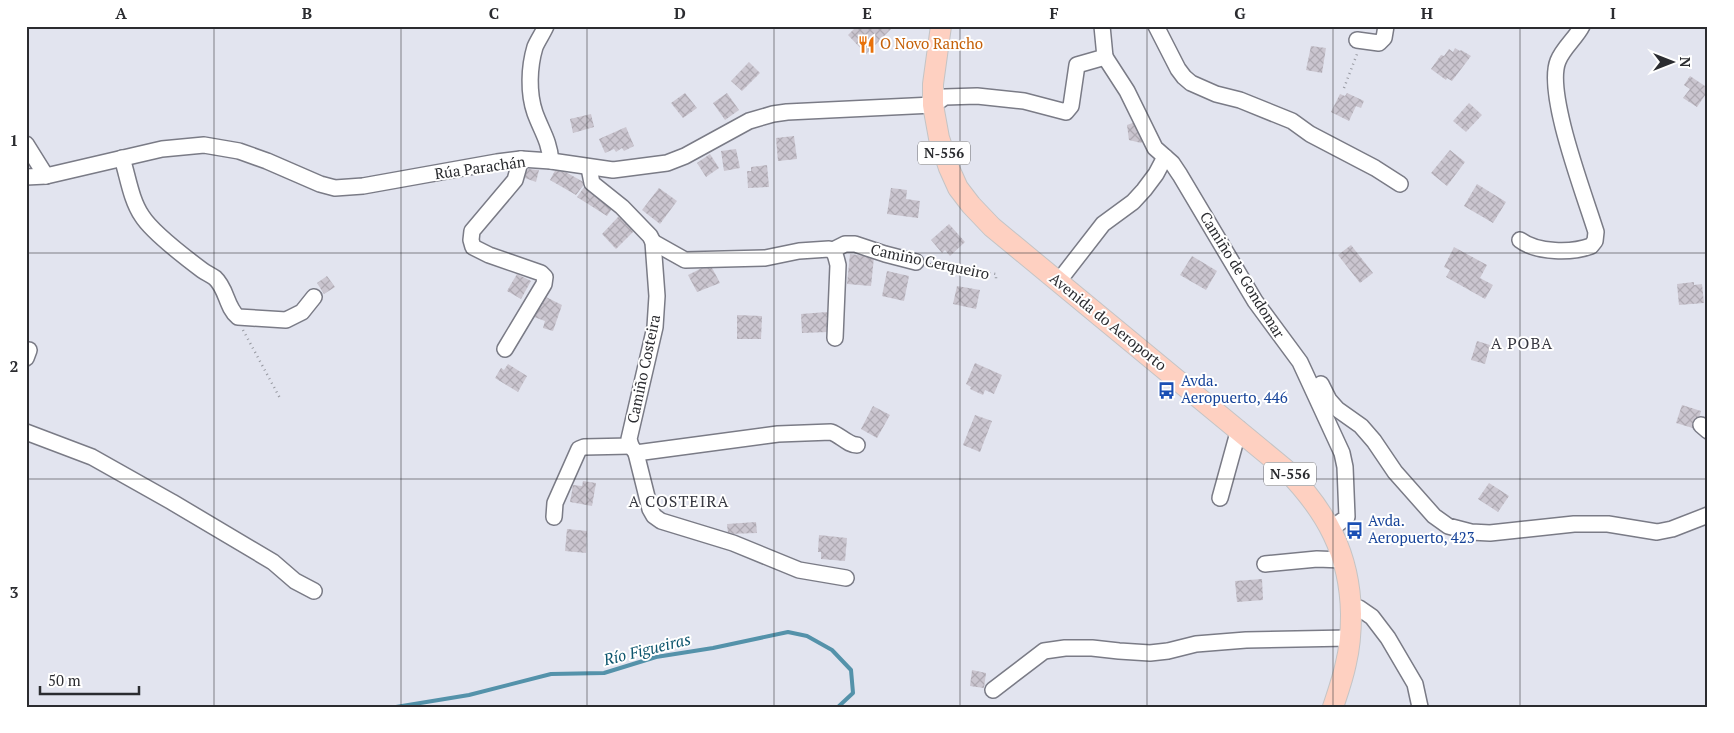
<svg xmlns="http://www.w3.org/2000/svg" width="1734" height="733" font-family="'PT Serif',serif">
	<defs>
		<pattern id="building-cross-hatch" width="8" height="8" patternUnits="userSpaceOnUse" patternTransform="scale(1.25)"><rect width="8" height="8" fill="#cac5cf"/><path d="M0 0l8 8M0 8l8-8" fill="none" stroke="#aea9b2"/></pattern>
	</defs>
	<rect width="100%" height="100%" fill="#e2e4ef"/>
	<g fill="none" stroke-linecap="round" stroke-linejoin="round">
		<!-- stream -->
		<polyline stroke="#5492aa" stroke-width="4" points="396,707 469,695 551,674 604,673 656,657 713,648 788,632 807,636 832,650 851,670 853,693 838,707"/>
	</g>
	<!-- building -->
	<g fill="url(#building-cross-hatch)">
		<polygon points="857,26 894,26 866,54 848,35"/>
		<polygon points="1311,46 1326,48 1322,73 1306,70"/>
		<polygon points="1455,48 1460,51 1461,50 1471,56 1452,81 1447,78 1446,80 1431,69 1441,55 1444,56 1449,49 1453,52"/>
		<polygon points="749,62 760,73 742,91 731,81"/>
		<polygon points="1690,76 1708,88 1708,91 1697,107 1683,98 1690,89 1684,85"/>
		<polygon points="685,93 697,108 683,118 671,103"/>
		<polygon points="727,93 739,110 725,120 713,103"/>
		<polygon points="1347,93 1364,101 1361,108 1356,106 1349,121 1331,112 1340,94 1345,96"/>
		<polygon points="1469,103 1482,115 1466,132 1453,121"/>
		<polygon points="591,114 594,127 573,133 570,119"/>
		<polygon points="1138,121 1147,137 1141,143 1129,140 1127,125"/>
		<polygon points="626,127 634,146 624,151 622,148 616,152 614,149 605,153 599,139"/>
		<polygon points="794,136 797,159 778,161 776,138"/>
		<polygon points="736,149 740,168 724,171 721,151"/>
		<polygon points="1450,150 1465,162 1447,186 1431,173"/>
		<polygon points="710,154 719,168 706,177 697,163"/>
		<polygon points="767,165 769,187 748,188 747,171 751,171 751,167"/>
		<polygon points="557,167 585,183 576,195 550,180"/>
		<polygon points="528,169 539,170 536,182 522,177"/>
		<polygon points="1477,184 1506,202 1493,223 1464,206"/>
		<polygon points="585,186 615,204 607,216 577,197"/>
		<polygon points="659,188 677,201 660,224 642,210"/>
		<polygon points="891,188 907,190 906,199 920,201 918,218 887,214"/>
		<polygon points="619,216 634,231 616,249 602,234"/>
		<polygon points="949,224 965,242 950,256 945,250 942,253 931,240"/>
		<polygon points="1351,245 1373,273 1360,283 1338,255"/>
		<polygon points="1454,247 1487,265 1480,278 1493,285 1485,299 1446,277 1450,270 1444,267"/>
		<polygon points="850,254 874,257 871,286 847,284"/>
		<polygon points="1192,256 1217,271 1206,290 1180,275"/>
		<polygon points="710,264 720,283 697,292 688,275"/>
		<polygon points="887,271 909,276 904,301 882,296"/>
		<polygon points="517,274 531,281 521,299 507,291"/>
		<polygon points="327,276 335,287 324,294 317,283"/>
		<polygon points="1694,282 1694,285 1702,284 1704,303 1679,305 1677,284"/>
		<polygon points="957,286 980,290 976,309 953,304"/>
		<polygon points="542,295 562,305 553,331 543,328 545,321 534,317"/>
		<polygon points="827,312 828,332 802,333 801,314"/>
		<polygon points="737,315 762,316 761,339 737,339"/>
		<polygon points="1477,341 1490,345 1485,364 1471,360"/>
		<polygon points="975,363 1002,375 994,394 985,390 983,395 970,389 971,387 966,384"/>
		<polygon points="508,364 527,376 518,392 495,378 501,368 504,370"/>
		<polygon points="1682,405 1701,411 1696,429 1676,423"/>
		<polygon points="873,406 890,415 877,438 861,429"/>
		<polygon points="975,415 992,421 980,452 963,445"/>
		<polygon points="583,481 596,483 592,506 570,502 573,485 582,486"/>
		<polygon points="1489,483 1509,496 1498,512 1478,499"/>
		<polygon points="756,522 757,533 728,534 727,524"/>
		<polygon points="567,529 587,531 586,553 565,551"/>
		<polygon points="819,535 847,538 845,561 821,559 821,552 818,552"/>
		<polygon points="1262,579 1263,600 1237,602 1235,581"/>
		<polygon points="972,670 986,673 984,688 970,686"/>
	</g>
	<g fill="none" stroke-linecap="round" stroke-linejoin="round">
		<defs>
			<g id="minor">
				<path d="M546,26C543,33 538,40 535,47C529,67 528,93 535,113C542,132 549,140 551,161"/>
				<polyline points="1156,26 1178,69 1184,77 1191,83 1216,94 1240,100 1292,121 1310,134 1375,168 1400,184"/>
				<polyline points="1357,40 1379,43 1384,38 1386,26"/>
				<polyline points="1105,57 1127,91 1155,148 1172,163 1180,175 1255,301 1300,362 1342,453 1345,467 1347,517 1331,529"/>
				<polyline points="26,144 46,176"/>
				<path d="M122,158C128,177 131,200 142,216C152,232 186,258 202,270C206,273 211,275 215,278C227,289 226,307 238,317L286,320L302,312L314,297"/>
				<polyline points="589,168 592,183 622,207 650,236 653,242 657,296 655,327 629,439 631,446 636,453 650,509 654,516 661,521 733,543 799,570 846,578"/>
				<polyline points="26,177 46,176 162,149 204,145 239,151 267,161 320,184 335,188 363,186 497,162 521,159 551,161 613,170 667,163 685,156 749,121 773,114 787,112 933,105 945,97 977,96 1024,101 1066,112 1071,106 1077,65 1105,57 1102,26"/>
				<path d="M1520,240C1537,253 1572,253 1591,246L1595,241L1596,232C1585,196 1545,93 1558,61C1563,48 1576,38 1582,26"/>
				<path d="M653,242L685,260L765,258L799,251L829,249C836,252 836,258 838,265L835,338"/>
				<polyline points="833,250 845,244 855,244 885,254 916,262"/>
				<polyline points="1058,282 1103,224 1133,202 1144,190 1156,174 1165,157"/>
				<polyline points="505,349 544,284 545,277 541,273 489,255 473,247 471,240 472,231 515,180 521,159"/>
				<polyline points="26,358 29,350"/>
				<polyline points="1321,384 1329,400 1337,409 1361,426 1374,441 1395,472 1434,516 1448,526 1471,532 1490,533 1574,524 1608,524 1657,532 1672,529 1708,515"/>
				<polyline points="1701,425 1708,431"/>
				<polyline points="26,432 92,457 172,502 273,562 295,581 314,591"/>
				<path d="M636,453L778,434L831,432C840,435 848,445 857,445"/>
				<polyline points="1220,498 1239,429"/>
				<polyline points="554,517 555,503 579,449 584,447 631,446"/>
				<polyline points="1265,564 1317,559 1343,560"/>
				<polyline points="1351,608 1359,608 1372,617 1388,638 1415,684 1420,707"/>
				<polyline points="993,690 1044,651 1065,648 1092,648 1119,651 1150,653 1168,651 1196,644 1246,640 1349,638"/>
			</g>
			<path id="major" d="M941,26L933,84V105L939,138L949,168L958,188L971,205L992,227L1285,469C1326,511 1350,553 1351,614C1351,630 1350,647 1346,663C1343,678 1338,692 1333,707"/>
		</defs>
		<!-- minor casing -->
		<use href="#minor" stroke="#7a7b86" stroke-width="18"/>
		<!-- major casing -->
		<use href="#major" stroke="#c4c4c5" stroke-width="22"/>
		<!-- path -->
		<g stroke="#9799a1" stroke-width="2.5" stroke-dasharray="1 4" stroke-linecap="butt">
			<polyline points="1344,88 1357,54"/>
			<polyline points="930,264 996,274 996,279"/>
			<polyline points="243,330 281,400"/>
		</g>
		<!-- minor -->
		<use href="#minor" stroke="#fff" stroke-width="15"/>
		<!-- major -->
		<use href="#major" stroke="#fed0c1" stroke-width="20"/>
	</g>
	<!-- grid -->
	<path fill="none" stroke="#2b2c30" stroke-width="1" stroke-opacity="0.55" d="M214,26V707M401,26V707M587,26V707M774,26V707M960,26V707M1147,26V707M1333,26V707M1520,26V707M26,253H1708M26,479H1708"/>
	<!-- icons -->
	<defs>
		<symbol id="restaurant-bare" viewBox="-9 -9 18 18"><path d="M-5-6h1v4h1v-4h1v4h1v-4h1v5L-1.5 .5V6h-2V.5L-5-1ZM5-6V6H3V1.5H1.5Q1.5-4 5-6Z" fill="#e8710a" stroke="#fff" stroke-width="2.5" paint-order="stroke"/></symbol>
		<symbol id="bus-bare" viewBox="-9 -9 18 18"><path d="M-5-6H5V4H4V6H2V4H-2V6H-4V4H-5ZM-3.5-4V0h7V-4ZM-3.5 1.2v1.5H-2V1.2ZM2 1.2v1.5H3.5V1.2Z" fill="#1a4fb4" stroke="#fff" stroke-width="2.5" paint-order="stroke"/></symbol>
	</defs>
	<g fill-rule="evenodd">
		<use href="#restaurant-bare" x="854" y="32" width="25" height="25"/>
		<use href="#bus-bare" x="1154" y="378" width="25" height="25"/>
		<use href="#bus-bare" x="1342" y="518" width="25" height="25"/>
	</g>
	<g text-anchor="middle" stroke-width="4" stroke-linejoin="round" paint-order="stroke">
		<!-- shield labels -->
		<g fill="#fff" stroke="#6b6b6e" stroke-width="1">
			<rect x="918" y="141.5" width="52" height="23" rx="4"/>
			<rect x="1264" y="462.5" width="52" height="23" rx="4"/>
		</g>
		<g font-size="14" font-weight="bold" fill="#2b2c30">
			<text x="944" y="158">N-556</text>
			<text x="1290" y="479">N-556</text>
		</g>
		<!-- food labels -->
		<g font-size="15" fill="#c56008" stroke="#fff" text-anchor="start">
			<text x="880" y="49">O Novo Rancho</text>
		</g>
		<!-- street labels -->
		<g font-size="15" fill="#2b2c30" stroke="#fff">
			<text transform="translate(480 168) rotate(-8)" y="5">Rúa Parachán</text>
			<text transform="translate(930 262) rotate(12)" y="5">Camiño Cerqueiro</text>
			<text transform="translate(1242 275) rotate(58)" y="5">Camiño de Gondomar</text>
			<text transform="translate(1108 322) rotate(39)" y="5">Avenida do Aeroporto</text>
			<text transform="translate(644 369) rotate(-78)" y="5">Camiño Costeira</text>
		</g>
		<!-- transit labels -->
		<g font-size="15" fill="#164399" stroke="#fff" text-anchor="start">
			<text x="1181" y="386">Avda.<tspan x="1181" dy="17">Aeropuerto, 446</tspan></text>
			<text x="1368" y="526">Avda.<tspan x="1368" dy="17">Aeropuerto, 423</tspan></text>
		</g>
		<!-- neighbourhood labels -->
		<g font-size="16" letter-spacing="1" fill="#363740" stroke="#fff">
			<text x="1522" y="349">A POBA</text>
			<text x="679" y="507">A COSTEIRA</text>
		</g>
		<!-- water labels -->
		<g font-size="16" font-style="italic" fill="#0e566e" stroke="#fff">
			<text transform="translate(647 649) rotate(-14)" y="6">Río Figueiras</text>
		</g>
	</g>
	<!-- border -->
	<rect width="1734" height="733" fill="none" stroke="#ffffff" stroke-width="55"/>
	<!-- north arrow -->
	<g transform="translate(1672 62) rotate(90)" stroke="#ffffff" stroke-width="4" paint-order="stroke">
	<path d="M0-4L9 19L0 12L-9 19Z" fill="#2b2c30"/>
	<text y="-8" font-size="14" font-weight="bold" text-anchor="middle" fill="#2b2c30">N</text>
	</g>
	<!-- scale -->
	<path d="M40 686v8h99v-8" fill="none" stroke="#2b2c30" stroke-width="2.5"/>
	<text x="48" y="686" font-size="15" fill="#2b2c30" stroke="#ffffff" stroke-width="4" paint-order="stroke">50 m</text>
	<rect x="28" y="28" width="1678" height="678" fill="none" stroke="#2b2c30" stroke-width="2"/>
	<g font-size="16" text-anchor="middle" font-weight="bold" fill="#2b2c30">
		<text x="121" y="19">A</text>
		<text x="307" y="19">B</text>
		<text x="494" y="19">C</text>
		<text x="680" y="19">D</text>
		<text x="867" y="19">E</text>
		<text x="1054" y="19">F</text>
		<text x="1240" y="19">G</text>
		<text x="1427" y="19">H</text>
		<text x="1613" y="19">I</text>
		<text x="14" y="146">1</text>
		<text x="14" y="372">2</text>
		<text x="14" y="598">3</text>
	</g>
</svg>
